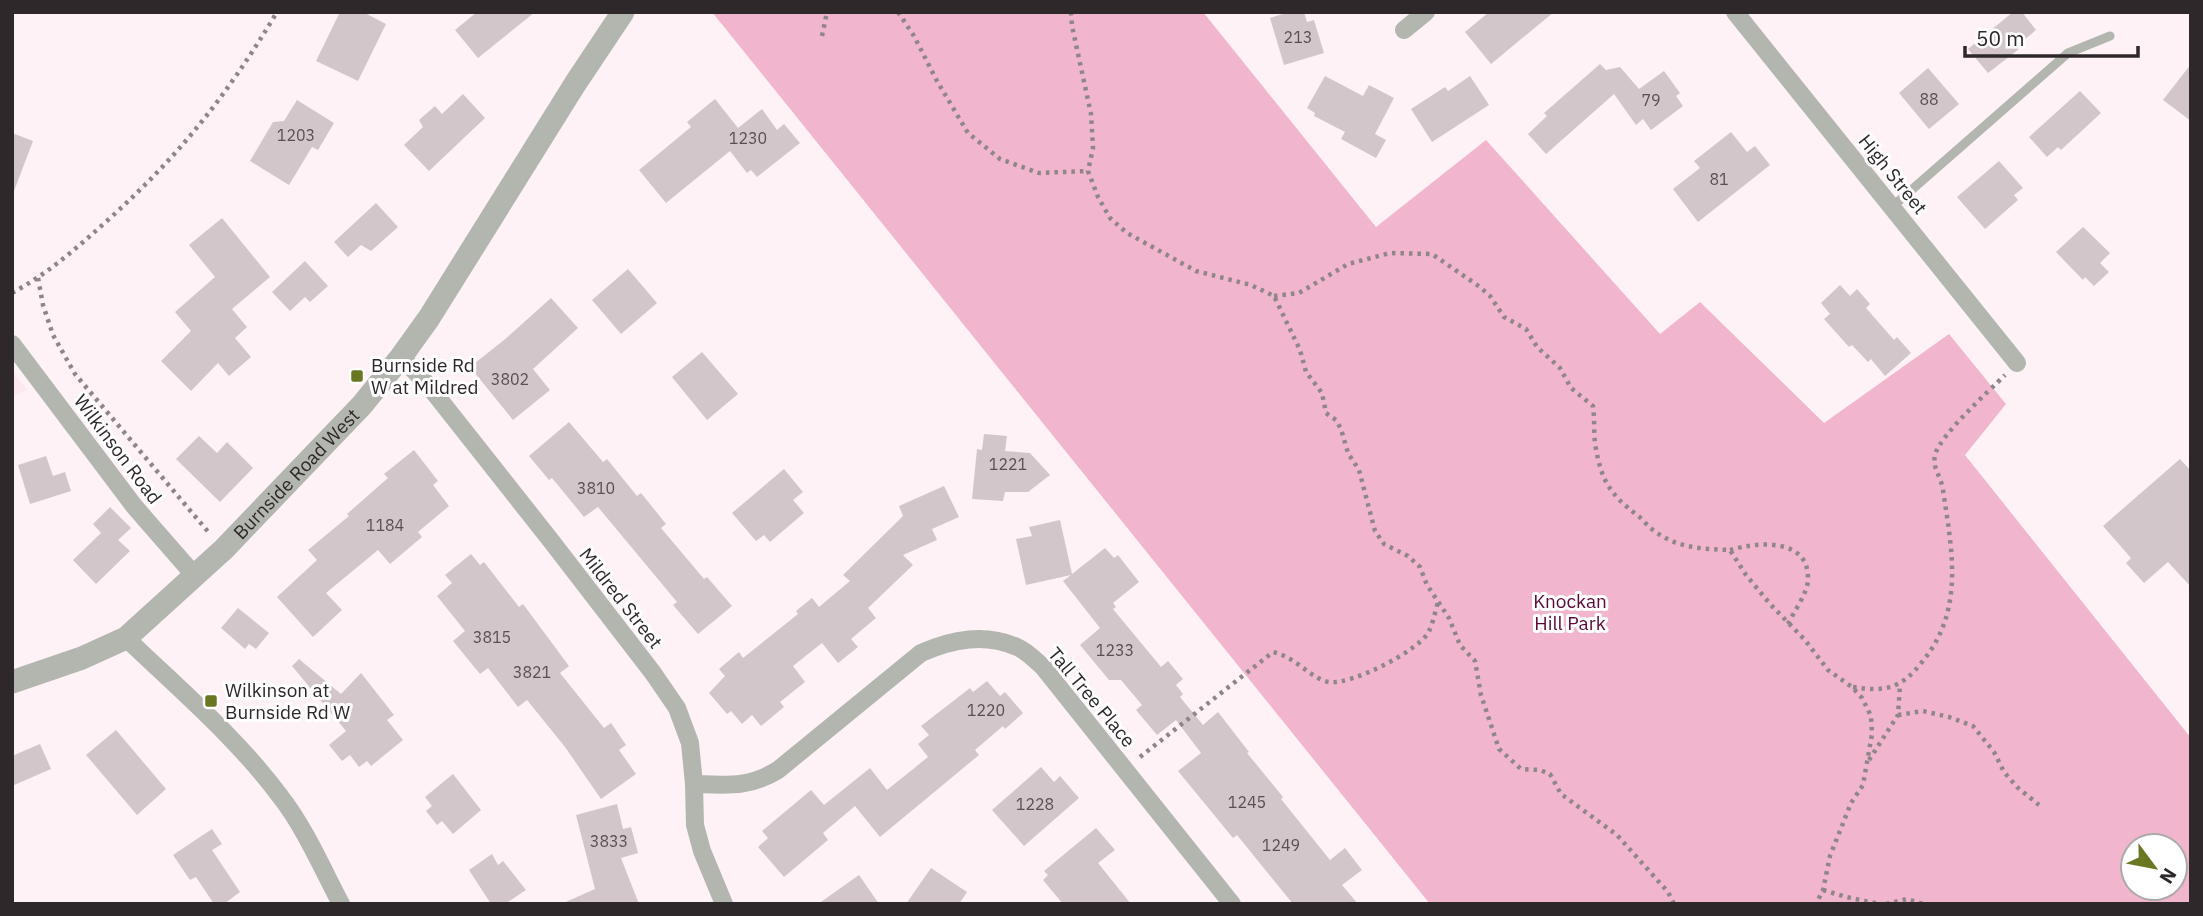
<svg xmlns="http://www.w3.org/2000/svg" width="2203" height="916" font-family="'IBM Plex Sans',sans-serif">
	<rect width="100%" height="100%" fill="#fef2f6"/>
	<!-- built -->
	<polygon fill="#fde7f0" points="12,371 27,390 12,397"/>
	<!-- green -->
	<path fill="#f1b6ce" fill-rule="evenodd" d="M712,12H1203L1376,227L1486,140L1660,334L1700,302L1824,423L1949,334L2006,404L1965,455L2191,738V904H1430ZM2133,846H2175V888H2133Z"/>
	<!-- building -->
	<g fill="#d3c6cb">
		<polygon points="340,12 363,12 386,24 358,81 316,61"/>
		<polygon points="477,12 535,12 478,58 455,30"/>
		<polygon points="1289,12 1304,12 1307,22 1314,20 1324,53 1284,65 1270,18"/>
		<polygon points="1489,12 1554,12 1491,64 1465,32"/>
		<polygon points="2013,12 2022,12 2036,30 2017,46 2019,49 1988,73 1968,49"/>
		<polygon points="1600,64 1606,70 1620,67 1639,89 1664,71 1680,93 1676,96 1683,106 1651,130 1643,119 1636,125 1614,94 1546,154 1528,134 1547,116 1544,113"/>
		<polygon points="2191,64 2191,121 2163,100"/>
		<polygon points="1928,68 1959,104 1929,129 1899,93"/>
		<polygon points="1325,76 1363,96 1369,85 1394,98 1375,134 1386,140 1376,158 1341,139 1345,132 1314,116 1315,113 1307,108"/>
		<polygon points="1470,76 1489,105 1432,142 1411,109 1445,87 1448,91"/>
		<polygon points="2080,91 2101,113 2061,150 2058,147 2047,157 2029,137"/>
		<polygon points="463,94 485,118 429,171 404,145 423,127 419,120 435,106 442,114"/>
		<polygon points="715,99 738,128 762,109 777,130 784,124 800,143 757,177 751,170 747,173 730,151 666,203 639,170 691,127 687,122"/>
		<polygon points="297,100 334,123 318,150 312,147 289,185 250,161 273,122 284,121"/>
		<polygon points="1731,132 1747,152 1755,146 1770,165 1698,222 1673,189 1700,168 1694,161"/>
		<polygon points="12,133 33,141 14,191 12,191"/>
		<polygon points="1999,161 2023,188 2014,195 2018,200 1985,229 1957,197"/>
		<polygon points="376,203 398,227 371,251 361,245 348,257 334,242"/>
		<polygon points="222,218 270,277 232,309 247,327 235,338 251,357 229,376 218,363 191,391 161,361 191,331 175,312 215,277 189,245"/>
		<polygon points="2083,227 2110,253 2100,263 2109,272 2094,286 2085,277 2083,280 2056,252"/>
		<polygon points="305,261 328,286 310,302 305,297 290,311 272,292"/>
		<polygon points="628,269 657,303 621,334 592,300"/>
		<polygon points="1840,285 1850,296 1857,289 1870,304 1866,308 1894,340 1897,337 1911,353 1885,376 1871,359 1868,362 1852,345 1849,347 1824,319 1830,314 1821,303"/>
		<polygon points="551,298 578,328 533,369 550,390 513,420 470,367 504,340"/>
		<polygon points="702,352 738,394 707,420 672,377"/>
		<polygon points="569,422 603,462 607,459 637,496 641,493 666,524 661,528 704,579 707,577 732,606 698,634 673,605 677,602 598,507 584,517 552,478 549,480 529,456"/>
		<polygon points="984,434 1007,436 1005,451 1030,453 1050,475 1028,492 1005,492 1003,501 972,499 977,449 982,450"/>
		<polygon points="199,436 217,453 227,442 253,468 220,502 176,459"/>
		<polygon points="414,450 438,481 433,485 449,506 418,532 422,537 390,564 378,550 326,593 342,610 313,637 277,597 317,560 308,550 349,516 347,514 388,478 384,474"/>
		<polygon points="46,456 53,476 65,472 71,491 30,504 18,465"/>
		<polygon points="2180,459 2191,471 2191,587 2168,562 2144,583 2126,563 2131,558 2103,526"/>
		<polygon points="784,469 803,492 793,500 804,513 770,542 764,535 756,541 732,513"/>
		<polygon points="944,486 959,517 932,529 937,540 903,555 913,565 868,608 876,618 851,639 858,647 838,663 822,643 793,666 805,682 780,702 784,707 761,726 752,715 742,724 731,711 727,714 709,693 725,676 719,669 739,652 743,658 798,614 796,611 812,598 819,607 850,581 843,575 903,516 899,506"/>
		<polygon points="110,507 131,528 118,540 130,551 96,584 73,560 101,533 93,524"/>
		<polygon points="1060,520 1072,574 1105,548 1114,558 1118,555 1139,582 1113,603 1116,607 1113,609 1161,667 1168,661 1183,679 1176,685 1183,694 1180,697 1203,725 1218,712 1249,752 1247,753 1283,797 1281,799 1330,860 1345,848 1362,870 1342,885 1358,904 1293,904 1237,835 1233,838 1178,771 1201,753 1176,720 1157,735 1136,710 1142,705 1121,680 1109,680 1080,645 1100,628 1063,581 1071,575 1026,585 1016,539 1032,536 1029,527"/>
		<polygon points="471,554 480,565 484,562 519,607 523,604 569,666 560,673 604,728 611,723 626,745 619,750 636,774 601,799 565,747 527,700 518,707 488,668 480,674 453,641 465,631 437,596 452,583 445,575"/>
		<polygon points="238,608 269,633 256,649 249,644 245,649 221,628"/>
		<polygon points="299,659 341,694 361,673 394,715 387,720 403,740 371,766 367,761 359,767 350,755 342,761 329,745 346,731 292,666"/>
		<polygon points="987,681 1000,696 1005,692 1023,713 1005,729 1003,726 975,750 979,755 880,837 855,806 823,833 828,840 784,877 758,847 768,838 762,831 811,790 824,805 870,768 887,790 928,757 918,744 929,735 921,726 970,688 973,692"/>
		<polygon points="116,730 166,789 137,815 86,755"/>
		<polygon points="40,744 51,769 12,786 12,756"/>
		<polygon points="1041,767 1054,782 1060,776 1079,798 1024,846 992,810"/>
		<polygon points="453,774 481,810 453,834 442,821 437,825 426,811 432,806 425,797"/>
		<polygon points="617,804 623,829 631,827 638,853 621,858 639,904 561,904 595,889 576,815"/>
		<polygon points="1096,828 1115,850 1098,863 1131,904 1063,904 1043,880 1048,875 1044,871"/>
		<polygon points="212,829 222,844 212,850 240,892 224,904 214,904 196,877 190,880 173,855"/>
		<polygon points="492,854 498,865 503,861 526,890 505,904 491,904 469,870"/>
		<polygon points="931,868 967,892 959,904 906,904"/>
		<polygon points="859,875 879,904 818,904"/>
	</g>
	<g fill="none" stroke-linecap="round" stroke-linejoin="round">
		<!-- path -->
		<g stroke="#8f8689" stroke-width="4.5" stroke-dasharray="3.5 5" stroke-linecap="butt">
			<polyline points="898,12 914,36 937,81 968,133 1000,159 1039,173 1088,171"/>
			<polyline points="1071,12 1072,26 1091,114 1093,148 1088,171 1098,197 1110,218 1127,233 1196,271 1251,285 1274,296 1300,350 1306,372 1322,393 1326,413 1336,420 1341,429 1348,453 1359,470 1375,531 1384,544 1408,556 1420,567 1427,585 1449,618 1460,645 1475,661 1481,695 1499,749 1521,769 1540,770 1550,774 1561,794 1617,835 1668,892 1674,904"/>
			<polyline points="822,36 827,12"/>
			<polyline points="38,278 43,305 53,335 75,374 210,534"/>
			<path d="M12,293C49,273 78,247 109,219C180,155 228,94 277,12"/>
			<path d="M1274,296L1299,293L1348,264L1390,253L1432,254L1480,287L1490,296L1504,317L1526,329L1537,347L1560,368L1571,388L1593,406C1595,420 1593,434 1596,449C1602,482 1611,495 1637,515C1643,519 1647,526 1653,530C1676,548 1702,549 1730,550L1746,575L1771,605L1805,640L1828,670L1852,687L1862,698L1871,716L1872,734L1863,785L1851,803L1830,856L1823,890L1816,904"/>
			<path d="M1730,550C1757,542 1809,537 1808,579C1808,593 1794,611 1788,624"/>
			<path d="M1853,687C1885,692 1901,689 1922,662C1965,610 1952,551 1943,490C1941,476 1932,468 1935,455C1940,435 1989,391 2005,375"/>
			<polyline points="1898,715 1923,711 1949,717 1973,726 1994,752 2004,772 2017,787 2039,805"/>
			<path d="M1140,757L1273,652C1296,657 1311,679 1329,682C1352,685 1416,652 1428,633C1433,624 1435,612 1438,602"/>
			<polyline points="1869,760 1898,715 1900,685"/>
			<polyline points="1823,890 1846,897 1880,904"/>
			<polyline points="1886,904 1907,899 1923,904"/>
		</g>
		<!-- service -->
		<polyline stroke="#b3b5af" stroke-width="9" points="1892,207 2068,53 2110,36"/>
		<!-- minor -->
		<g stroke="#b3b5af" stroke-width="18">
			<polyline points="1735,12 2017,363"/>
			<polyline points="1404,30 1426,12"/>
			<polyline points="12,344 134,506 195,576"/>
			<polyline points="401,357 428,385 552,542 653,673 677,708 690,743 694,784 695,825 702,851 724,904"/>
			<path d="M126,638C179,689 236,737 280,796C305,828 322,868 341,904"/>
			<path d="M694,784C727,785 749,788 778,770L921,653C953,639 985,633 1017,647C1027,651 1035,660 1043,667L1232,904"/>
		</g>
		<!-- tertiary -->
		<path stroke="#b3b5af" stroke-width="23" id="s1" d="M12,682L82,658L126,638L224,549L362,405L401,357L429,318L575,84L623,12"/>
	</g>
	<!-- markers -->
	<g fill="#697622" stroke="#fff" stroke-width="2.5">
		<rect x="350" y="369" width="14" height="14" rx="3.5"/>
		<rect x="204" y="694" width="14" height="14" rx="3.5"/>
	</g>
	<g text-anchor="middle" stroke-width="6" stroke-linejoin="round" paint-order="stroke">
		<!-- number labels -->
		<g font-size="16" fill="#575052">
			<text x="1298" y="43">213</text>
			<text x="1929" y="105">88</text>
			<text x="1651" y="106">79</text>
			<text x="296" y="141">1203</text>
			<text x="748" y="144">1230</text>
			<text x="1719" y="185">81</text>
			<text x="510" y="385">3802</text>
			<text x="1008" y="470">1221</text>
			<text x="596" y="494">3810</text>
			<text x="385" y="531">1184</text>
			<text x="492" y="643">3815</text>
			<text x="1115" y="656">1233</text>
			<text x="532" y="678">3821</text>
			<text x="986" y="716">1220</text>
			<text x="1247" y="808">1245</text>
			<text x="1035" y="810">1228</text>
			<text x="609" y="847">3833</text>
			<text x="1281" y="851">1249</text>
		</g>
		<!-- street labels -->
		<g font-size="19" fill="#2e282a" stroke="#fff">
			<text transform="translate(1893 174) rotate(51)" y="7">High Street</text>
			<text transform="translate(118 449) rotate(53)" y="7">Wilkinson Road</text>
			<text dy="7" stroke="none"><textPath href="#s1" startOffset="359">Burnside Road West</textPath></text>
			<text transform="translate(621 598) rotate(52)" y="7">Mildred Street</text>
			<text transform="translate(1092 697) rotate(50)" y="7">Tall Tree Place</text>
		</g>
		<!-- poi labels -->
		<g font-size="19" fill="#2e282a" stroke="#fff" text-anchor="start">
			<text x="371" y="372">Burnside Rd<tspan x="371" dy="22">W at Mildred</tspan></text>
			<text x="225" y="697">Wilkinson at<tspan x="225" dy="22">Burnside Rd W</tspan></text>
		</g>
		<!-- park labels -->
		<g font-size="19" fill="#5d0839" stroke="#fff">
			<text x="1570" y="608">Knockan<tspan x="1570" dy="22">Hill Park</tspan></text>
		</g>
	</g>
	<!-- border -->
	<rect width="2203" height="916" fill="none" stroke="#2e282a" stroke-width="28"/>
	<!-- north arrow -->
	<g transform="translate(2154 867) rotate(122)"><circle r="33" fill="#ffffff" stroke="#aba9aa" stroke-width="2"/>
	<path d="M0-5L12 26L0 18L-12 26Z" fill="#697622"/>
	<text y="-10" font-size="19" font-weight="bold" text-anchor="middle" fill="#2e282a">N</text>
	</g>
	<!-- scale -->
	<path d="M1965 46v10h173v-10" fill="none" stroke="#2e282a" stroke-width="3.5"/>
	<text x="1976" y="46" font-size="21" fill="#2e282a" stroke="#ffffff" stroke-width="5" paint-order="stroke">50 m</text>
</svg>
